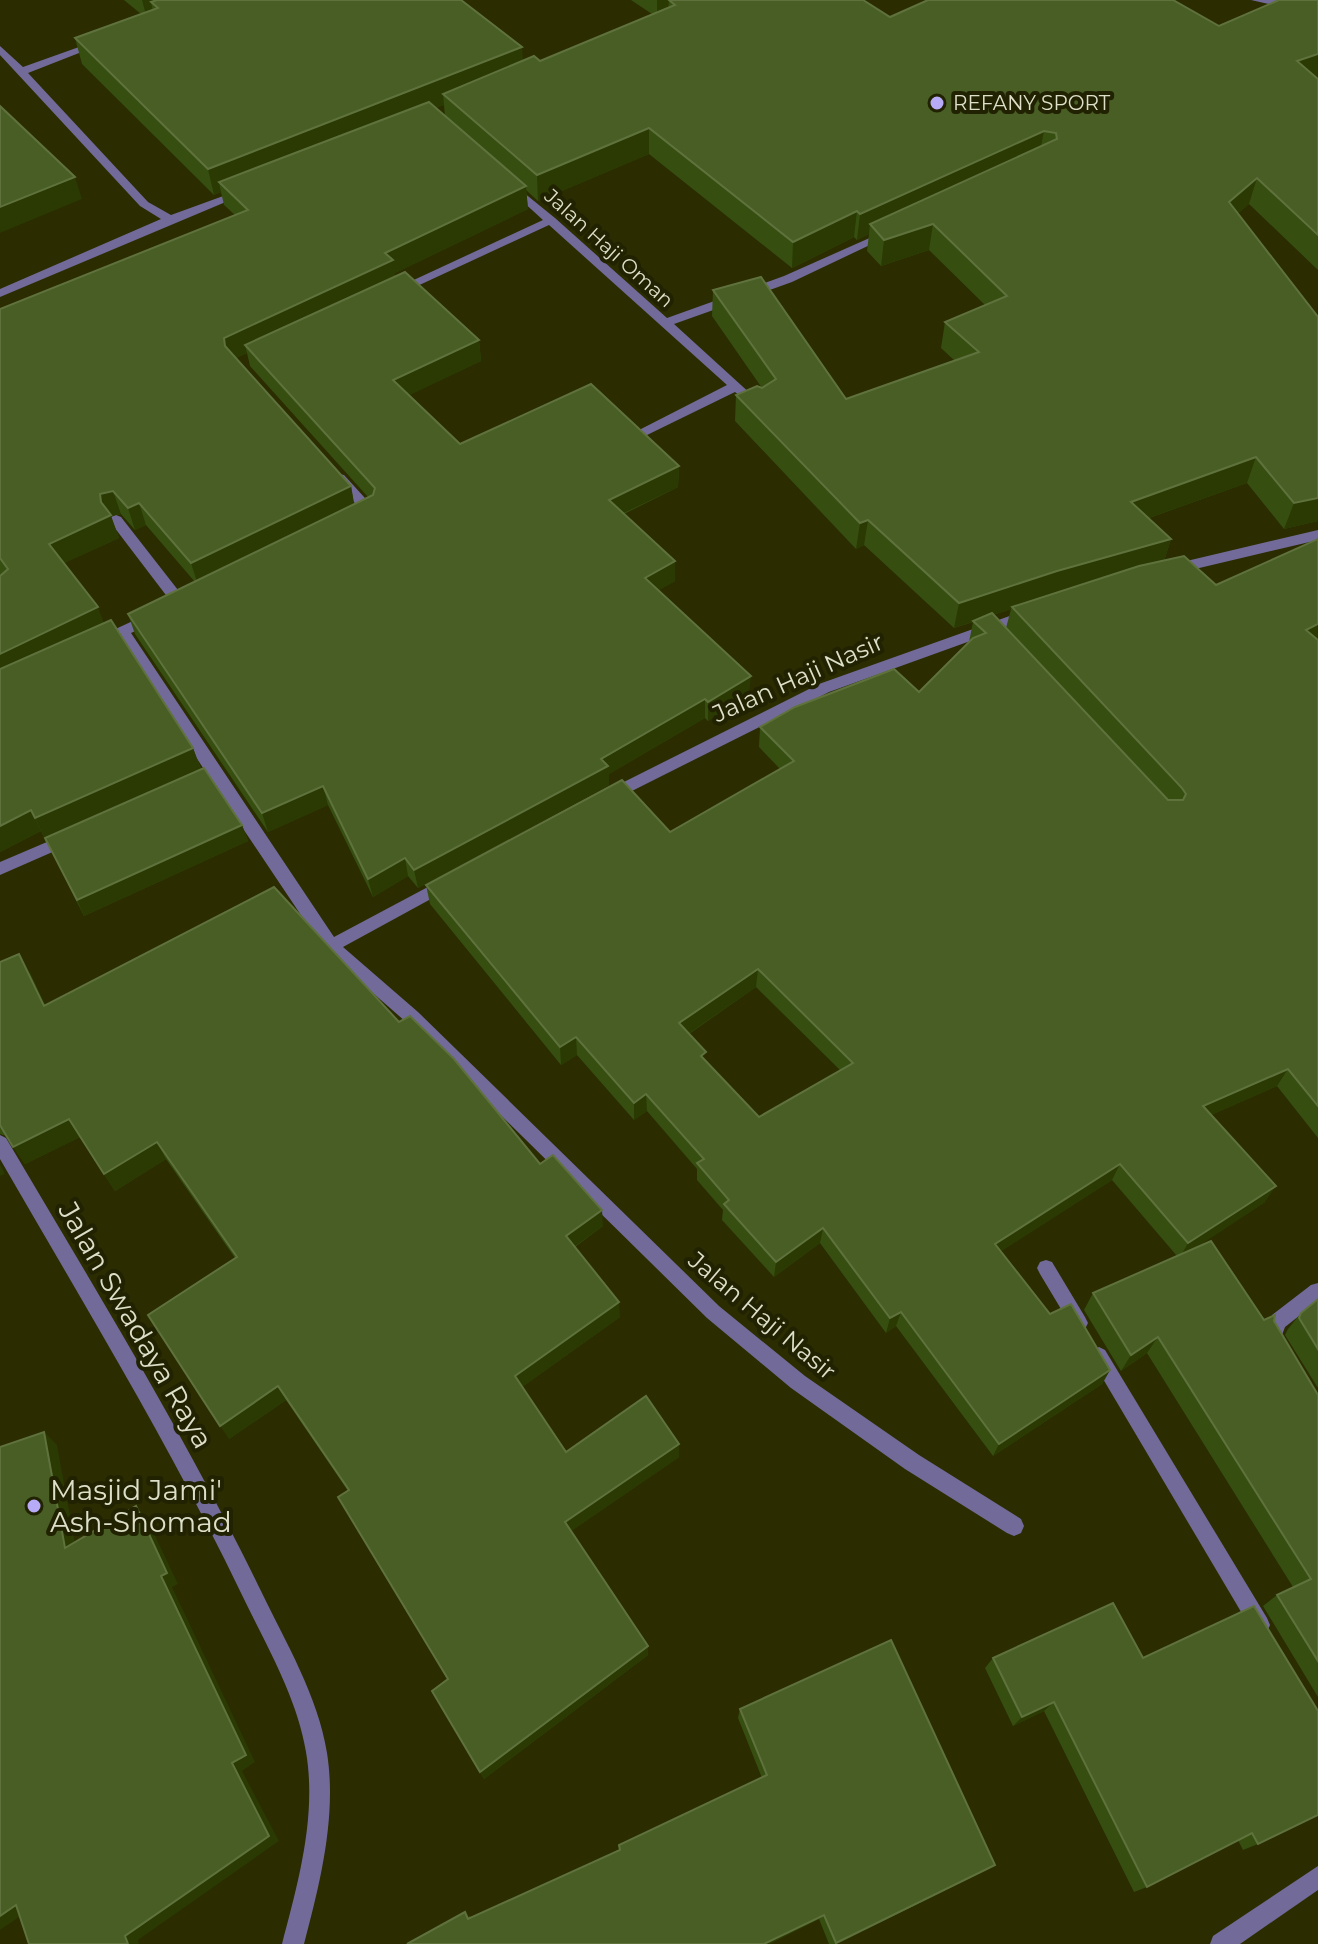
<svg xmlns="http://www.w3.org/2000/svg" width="1318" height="1944" font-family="Montserrat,sans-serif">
	<rect width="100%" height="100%" fill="#2b2c00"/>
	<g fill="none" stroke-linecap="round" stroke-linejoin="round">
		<!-- service -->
		<polygon fill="#726b99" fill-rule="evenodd" points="1251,0 1308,0 1287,8"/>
		<!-- minor -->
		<g fill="#726b99" fill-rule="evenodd">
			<polygon points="93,42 102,44 28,73 148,202 171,215 237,191 247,193 0,297 0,289 161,219 140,206 0,55 0,46 23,67"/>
			<polygon points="513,184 555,218 667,318 784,276 883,232 893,234 792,282 674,324 764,406 758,410 735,392 645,436 641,435 641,429 727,385 549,225 400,294 392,294 390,291 543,220 509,189 507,187"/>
			<polygon points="339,474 344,475 374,508 374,514 361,519 356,517 354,514 360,509 333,478"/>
			<polygon points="116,515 121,517 185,599 187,603 185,607 175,607 111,523 111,517"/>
			<polygon points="1318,530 1318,540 1174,574 1167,569 1174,564"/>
			<polygon points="1029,609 1034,610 1036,614 1034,618 829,692 616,799 611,801 604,795 606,791 819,684"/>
			<polygon points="150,613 157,618 155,622 131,633 334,937 441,880 451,880 454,884 451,888 343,947 418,1012 719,1306 805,1376 919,1455 1021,1519 1024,1526 1021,1533 1014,1536 1007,1533 905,1469 791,1388 707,1318 406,1022 325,951 211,781 191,790 186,788 184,784 186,780 205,771 120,639 99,648 92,643 94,639"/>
			<polygon points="68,833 73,835 76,839 73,843 0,875 0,862"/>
			<path d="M0,1135L6,1138C94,1287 185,1435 261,1591C286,1643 318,1696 327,1753C337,1816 320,1883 304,1944H282C298,1883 317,1816 306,1752C297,1697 266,1645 242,1595C170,1445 83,1303 0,1159Z"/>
			<polygon points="1046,1260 1052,1262 1085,1317 1088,1323 1085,1329 1079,1332 1073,1329 1040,1274 1037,1268 1040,1262"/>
			<polygon points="1318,1283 1318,1301 1285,1327 1282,1335 1287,1345 1284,1351 1278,1354 1272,1351 1263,1336 1272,1315 1311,1285"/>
			<polygon points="1099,1347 1105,1350 1267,1618 1270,1625 1267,1632 1260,1635 1253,1632 1093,1362 1090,1356 1093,1350"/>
			<polygon points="1318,1866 1318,1890 1240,1944 1210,1944 1213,1936"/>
		</g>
	</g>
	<!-- wall -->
	<g fill="#364f11" fill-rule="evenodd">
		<path d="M124,0H461L523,60L540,61L652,14L631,0H863L890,17L1219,26L1318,77L1316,78L1318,79V270L1249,204L1238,213L1318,521L1284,529L1247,483L1149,518L1171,539L1164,561L1216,585L1318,539V1138L1277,1086L1211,1115L1265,1202L1195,1248L1264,1320L1274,1321L1318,1395V1697L1263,1606L1277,1595L1293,1587L1147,1353L1121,1371L1084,1310L1093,1293L1177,1256L1112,1180L1001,1251L1050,1314L1110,1370L1102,1384L993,1456L896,1326L886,1333L820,1243L774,1277L722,1220L723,1210L697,1180V1169L647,1111L634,1120L577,1055L561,1065L430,904L426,885L670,832L780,769L759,747L760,727L919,692L969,642L973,622L954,628L864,545L856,549L735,421L736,395L762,388L712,316L713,290L846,399L955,361L941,348L945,322L985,305L929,250L881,266L867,251L869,234L857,240L854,237L792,268L649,154L538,201L526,190L528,209L395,273V277L479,340L481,361L409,395L460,444L679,466L678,487L624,514L675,561V581L659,590L749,696L708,721L705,718L609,774V785L418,888L408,876L373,897L328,805L268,832L135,634L128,614L195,582L146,525L135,530L121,514L111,516L119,538L64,563L104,623L193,748L201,769L242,825L248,841L84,916L41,831L0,852V309L235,215L224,205L221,192L214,195L82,64L75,38L141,14ZM444,105L445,117L435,108ZM247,353L250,366L368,497L354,504L351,486L236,358ZM1011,609L1006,628L993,615ZM756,987L840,1070L759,1117L706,1062L689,1034Z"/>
		<polygon points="0,962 30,973 45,1005 399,1022 603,1226 575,1247 620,1317 522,1387 566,1452 679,1457 571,1531 648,1646 648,1655 484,1779 432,1691 448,1679 348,1491 286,1400 229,1439 235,1258 166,1159 115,1191 80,1137 25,1164 6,1136 0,1134"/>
		<polygon points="1318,1299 1318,1388 1285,1335 1288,1329 1301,1313"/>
		<polygon points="993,1658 1143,1658 1318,1711 1258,1844 1243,1850 1238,1840 1147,1887 1134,1892 1044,1711 1013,1726 985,1668"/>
		<polygon points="740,1709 986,1870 837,1944 829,1944 819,1919 769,1944 407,1944 470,1916 471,1918 620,1851 619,1845 762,1778 738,1718"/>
	</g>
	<!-- shaded-wall -->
	<g fill="#2a3a02">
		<polygon points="142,0 201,0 151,2 154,17 147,19"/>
		<polygon points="657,0 700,0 675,5 669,0 668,13 657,18"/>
		<polygon points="522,47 524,73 443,94 444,105 227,190 219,182 221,192 214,195 208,169"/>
		<polygon points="1318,54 1318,77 1289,87 1297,61"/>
		<polygon points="649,128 649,154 538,201 537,175"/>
		<polygon points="1044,131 1039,157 870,224 869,234 857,240 860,214"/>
		<polygon points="75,177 82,199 0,233 0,207"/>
		<polygon points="1257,178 1249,204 1222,228 1229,202"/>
		<polygon points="526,186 528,209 395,273 396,283 245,345 247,353 230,361 225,346 224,338 385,253"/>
		<polygon points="857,211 854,237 792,268 793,242"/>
		<polygon points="933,224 929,250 881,266 884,240"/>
		<polygon points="479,340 481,361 397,401 393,380"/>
		<polygon points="1256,457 1247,483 1123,527 1131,502"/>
		<polygon points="679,466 678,487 609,520 609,500"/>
		<polygon points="351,486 355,509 198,585 191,563"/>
		<polygon points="113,491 121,514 111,516 119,538 58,566 49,544 100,494"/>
		<polygon points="1318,498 1318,521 1284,529 1294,503"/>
		<polygon points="139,503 146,525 135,530 128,508"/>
		<polygon points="868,520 864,545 856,549 860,523"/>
		<polygon points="1171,539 1163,564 1012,607 1011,609 954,628 959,603 1057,571"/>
		<polygon points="675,561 675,581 645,598 645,578"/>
		<polygon points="98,607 106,629 0,681 0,654"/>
		<polygon points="1318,624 1318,641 1306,630"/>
		<polygon points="751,676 749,696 708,721 708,702"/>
		<polygon points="705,699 705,718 609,774 609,785 418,888 414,870"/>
		<polygon points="193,748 201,770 45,839 35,818"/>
		<polygon points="323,786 328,805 268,832 262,813"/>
		<polygon points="31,810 41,831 0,852 0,826"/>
		<polygon points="242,825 248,841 84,916 77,900"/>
		<polygon points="405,858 408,876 373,897 368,879"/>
		<polygon points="19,954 30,973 55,1025 44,1006"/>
		<polygon points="758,969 756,987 678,1041 679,1023"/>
		<polygon points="576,1037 577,1055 561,1065 560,1047"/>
		<polygon points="1288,1069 1277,1086 1193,1123 1203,1106"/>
		<polygon points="646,1094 647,1111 634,1120 634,1103"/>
		<polygon points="69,1119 80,1137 25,1164 13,1147"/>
		<polygon points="157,1142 166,1159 115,1191 104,1174"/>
		<polygon points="0,1164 5,1174 0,1176"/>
		<polygon points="1120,1164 1112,1180 989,1259 995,1244"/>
		<polygon points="1276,1186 1265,1202 1179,1259 1188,1243"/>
		<polygon points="602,1210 603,1226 567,1252 566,1236"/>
		<polygon points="823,1228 820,1243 774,1277 776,1262"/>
		<polygon points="619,1302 620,1317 518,1390 515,1376"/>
		<polygon points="901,1312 896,1326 886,1333 890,1318"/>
		<polygon points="1158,1337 1147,1353 1121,1371 1131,1355"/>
		<polygon points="1110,1370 1102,1384 993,1456 999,1444"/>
		<polygon points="278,1386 286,1400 229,1439 220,1426"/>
		<polygon points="44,1432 57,1445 78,1560 65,1548"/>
		<polygon points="679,1444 679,1457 567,1534 565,1522"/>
		<polygon points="136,1506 147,1519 178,1584 172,1587 255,1762 242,1771 279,1841 138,1940 139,1944 128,1944 125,1936 232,1763"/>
		<polygon points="648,1646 648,1655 484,1779 480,1772"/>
		<polygon points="1054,1702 1044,1711 1013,1726 1022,1717"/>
		<polygon points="995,1865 986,1870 835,1944 836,1943"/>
		<polygon points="16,1905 31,1909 0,1930 0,1916"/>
		<polygon points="824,1915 819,1919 769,1944 764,1944"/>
	</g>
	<!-- building -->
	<g fill="#485e24" stroke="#5f723e" stroke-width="2" fill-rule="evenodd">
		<polygon points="157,0 461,0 522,47 208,169 75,38 158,8 151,2"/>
		<polygon points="669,0 863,0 890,17 928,0 1173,0 1219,26 1279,0 1318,0 1318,54 1297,61 1318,79 1318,235 1257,178 1229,202 1318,317 1318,498 1294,503 1256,457 1131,502 1171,539 1057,571 959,603 868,520 860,523 736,395 757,386 762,388 776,379 713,290 761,277 846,399 979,352 945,322 1007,296 933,224 884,240 870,224 1057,139 1056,133 1044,131 860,214 857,211 793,242 649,128 537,175 443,94 534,56 540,61 675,5"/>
		<polygon points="429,102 526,186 385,253 393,260 224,338 225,346 351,486 191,563 139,503 128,508 113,491 100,494 101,502 111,515 49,544 98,607 0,654 0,576 8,569 0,558 0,309 248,210 219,182"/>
		<polygon points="0,106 75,177 0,207"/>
		<polygon points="405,272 479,340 393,380 460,444 591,384 679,466 609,500 675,561 645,578 751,676 708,702 705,699 601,759 608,766 414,870 405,858 368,879 323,786 262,813 128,614 373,495 375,488 245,345"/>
		<path d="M1318,539V624L1306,630L1318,640V1106L1288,1069L1203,1106L1276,1186L1188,1243L1120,1164L995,1244L1050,1314L1071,1304L1110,1370L999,1444L901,1312L890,1318L823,1228L776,1262L724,1204L729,1200L697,1163L704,1159L646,1094L634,1103L576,1037L560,1047L426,885L622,780L670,832L794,761L760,727L795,707L894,669L919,692L973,638L986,633L973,621L992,613L1168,800H1183L1186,794L1182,788L1012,607L1139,566L1184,556L1216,585ZM758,969L853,1063L759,1117L701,1056L706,1052L679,1023Z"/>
		<polygon points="111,620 193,748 35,818 31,810 0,826 0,669"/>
		<polygon points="204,768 242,825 77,900 45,838"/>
		<polygon points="274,887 399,1022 410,1016 454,1059 540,1164 553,1155 602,1210 566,1236 619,1302 515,1376 566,1452 646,1396 679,1444 565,1522 648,1646 480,1772 432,1691 448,1679 338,1497 349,1490 278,1386 220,1426 148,1315 237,1257 157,1142 104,1174 69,1119 13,1147 0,1125 0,962 19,954 44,1006"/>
		<polygon points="1211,1241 1264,1320 1275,1315 1274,1321 1318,1395 1318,1661 1277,1595 1311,1579 1158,1337 1131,1355 1093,1293"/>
		<polygon points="1318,1299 1318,1349 1299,1318 1301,1313"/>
		<polygon points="44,1432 65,1548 136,1506 167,1573 161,1576 246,1755 232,1763 269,1836 125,1936 128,1944 29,1944 16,1905 0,1916 0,1447"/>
		<polygon points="1113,1603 1143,1658 1254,1606 1318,1711 1318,1815 1258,1844 1252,1833 1147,1887 1054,1702 1022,1717 993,1658"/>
		<polygon points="891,1640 995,1865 836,1943 824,1915 764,1944 407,1944 465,1912 468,1919 620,1850 619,1845 767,1775 740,1709"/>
	</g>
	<!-- markers -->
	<g fill="#b7abf8" stroke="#212202" stroke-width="3">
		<circle cx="937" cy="103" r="8"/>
		<circle cx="34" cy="1506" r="8"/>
	</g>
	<g text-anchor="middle" stroke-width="8" stroke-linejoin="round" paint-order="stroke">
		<!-- far-poi labels -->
		<g font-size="20" fill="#dddfc8" stroke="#212202" text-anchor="start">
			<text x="953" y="110">REFANY SPORT</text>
		</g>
		<!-- far-street labels -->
		<g font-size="20" fill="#dddfc8" stroke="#212202">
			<text transform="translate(609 248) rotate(42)" y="7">Jalan Haji Oman</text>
		</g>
		<!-- street labels -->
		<g font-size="24" fill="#dddfc8" stroke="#212202">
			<text transform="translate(798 678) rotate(-24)" y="8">Jalan Haji Nasir</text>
			<text transform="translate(762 1316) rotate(40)" y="8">Jalan Haji Nasir</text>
		</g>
		<!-- near-street labels -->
		<g font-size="28" fill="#dddfc8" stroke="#212202">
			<text transform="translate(136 1325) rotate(60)" y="10">Jalan Swadaya Raya</text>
		</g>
		<!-- near-poi labels -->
		<g font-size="28" fill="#dddfc8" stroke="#212202" text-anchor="start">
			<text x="50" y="1500">Masjid Jami'<tspan x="50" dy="32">Ash-Shomad</tspan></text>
		</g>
	</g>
</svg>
